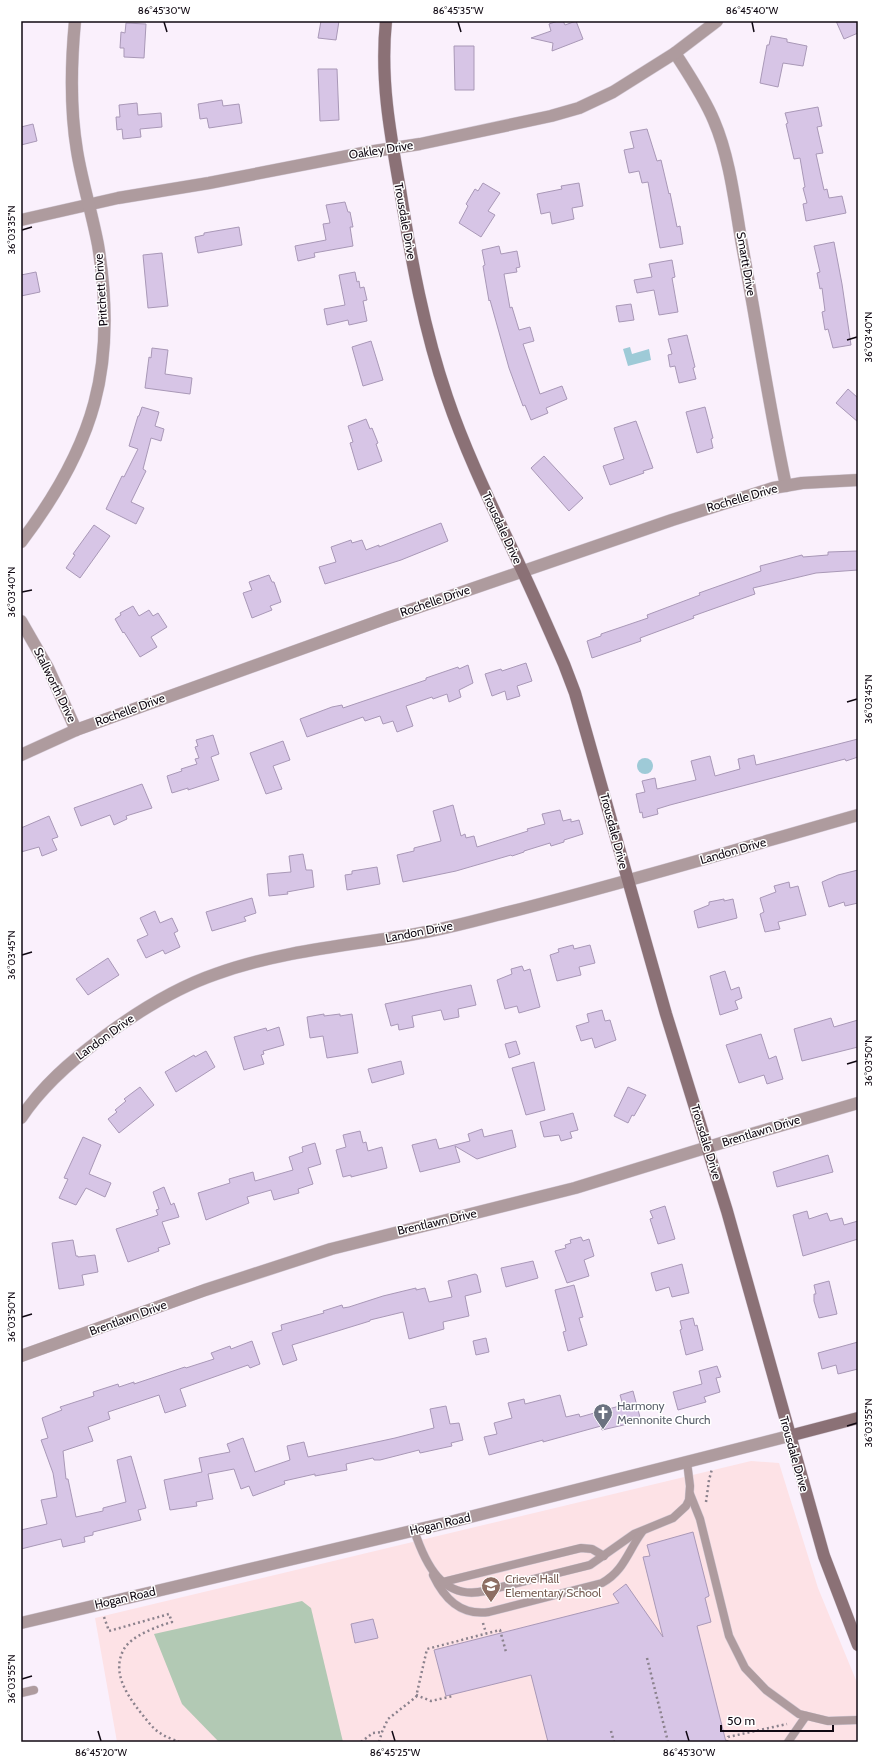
<svg xmlns="http://www.w3.org/2000/svg" width="879" height="1763" font-family="Cabin,sans-serif">
	<rect width="100%" height="100%" fill="#faf0fc"/>
	<!-- education -->
	<polygon fill="#fde2e6" points="751,1461 779,1463 818,1588 858,1685 858,1742 117,1742 95,1618"/>
	<!-- green -->
	<polygon fill="#b2c9b4" points="302,1601 311,1608 343,1742 219,1742 182,1704 154,1634"/>
	<!-- water -->
	<g fill="#9ecad7">
		<polygon points="630,347 632,354 649,349 651,360 628,366 623,349"/>
		<circle cx="645" cy="766" r="8"/>
	</g>
	<!-- building -->
	<g fill="#d7c5e6" stroke="#a998b7">
		<polygon points="321,21 339,21 336,40 318,38"/>
		<polygon points="558,21 563,21 565,25 576,21 583,39 552,51 553,43 531,38 551,31 549,24"/>
		<polygon points="836,21 858,21 858,33 844,39"/>
		<polygon points="126,23 146,24 144,58 124,57 124,48 120,48 121,32 125,33"/>
		<polygon points="771,36 787,39 787,42 807,46 803,66 783,63 778,87 760,83 767,45 769,45"/>
		<polygon points="454,46 474,46 474,90 455,90"/>
		<polygon points="318,69 337,69 339,120 320,121"/>
		<polygon points="222,100 223,106 239,104 242,123 209,128 207,118 200,119 198,104"/>
		<polygon points="137,103 138,115 161,113 162,127 140,129 141,137 123,139 122,129 117,130 116,117 120,117 119,105"/>
		<polygon points="818,107 822,126 817,127 823,153 816,154 824,190 827,189 829,198 842,196 846,213 806,221 803,204 807,203 803,188 805,187 800,158 794,159 786,124 788,123 785,113"/>
		<polygon points="33,124 37,141 21,145 21,127"/>
		<polygon points="647,129 657,161 661,160 669,194 670,193 677,227 680,226 683,244 660,248 648,182 642,183 639,171 629,173 624,150 634,148 630,132"/>
		<polygon points="483,183 500,193 488,211 495,215 481,237 459,223 468,206 466,204 475,189 478,191"/>
		<polygon points="579,183 583,206 572,208 574,219 552,224 550,212 541,214 537,194 562,189 561,186"/>
		<polygon points="345,202 348,212 350,212 353,227 350,227 353,246 314,253 315,257 298,261 295,246 326,240 323,224 330,223 326,205"/>
		<polygon points="239,227 242,245 198,253 195,237 204,235 204,233"/>
		<polygon points="834,242 842,284 851,345 833,348 828,329 825,330 822,312 825,311 822,288 820,289 817,273 820,272 814,246"/>
		<polygon points="499,246 501,254 517,251 520,267 516,268 517,272 504,274 510,308 512,307 519,330 530,327 534,341 523,344 540,394 562,386 567,399 546,408 548,413 531,420 525,405 523,406 509,368 490,300 489,301 483,266 485,265 482,250"/>
		<polygon points="162,253 168,306 148,308 143,255"/>
		<polygon points="672,260 675,277 672,278 678,312 659,315 654,290 637,293 634,280 652,277 649,264"/>
		<polygon points="36,272 40,292 21,296 21,275"/>
		<polygon points="355,272 357,282 359,281 360,288 364,287 367,300 363,301 367,321 349,325 348,320 327,325 324,309 345,305 339,275"/>
		<polygon points="631,304 634,320 619,322 616,306"/>
		<polygon points="687,335 695,367 693,368 696,379 679,383 675,366 670,367 668,355 672,354 668,339"/>
		<polygon points="371,341 383,380 363,386 352,347"/>
		<polygon points="152,348 168,350 165,374 192,378 190,394 145,388 149,357 151,358"/>
		<polygon points="848,389 858,398 858,422 836,403"/>
		<polygon points="142,407 159,412 155,426 164,429 161,441 151,438 143,469 146,471 131,502 144,508 136,524 106,509 122,476 124,477 138,449 129,446 138,416 139,416"/>
		<polygon points="705,407 713,438 711,439 713,448 697,453 686,412"/>
		<polygon points="366,419 370,429 372,428 378,443 376,444 382,461 358,470 350,443 353,442 348,426"/>
		<polygon points="636,421 653,468 643,471 644,473 610,485 603,466 624,459 614,428"/>
		<polygon points="544,456 583,498 569,511 531,468"/>
		<polygon points="441,523 448,541 401,560 325,584 319,567 336,562 331,547 351,540 352,543 362,540 366,550 379,545 379,547"/>
		<polygon points="94,525 110,536 80,578 66,568 75,555 73,554"/>
		<polygon points="858,551 858,570 816,573 753,588 755,594 693,616 694,618 640,638 641,641 592,658 587,641 601,636 601,634 648,618 647,615 700,595 699,593 761,571 760,566 802,555 803,557 828,555 828,552"/>
		<polygon points="269,575 272,582 274,582 281,602 270,606 272,610 252,618 243,593 252,590 249,582"/>
		<polygon points="133,606 139,616 149,610 153,616 158,613 167,627 151,637 157,647 140,657 124,632 123,633 115,619 121,615 120,613"/>
		<polygon points="526,663 532,681 517,686 520,696 507,700 505,691 492,696 485,674 501,669 502,671"/>
		<polygon points="468,665 473,683 459,690 461,697 449,702 447,694 433,699 432,697 406,706 413,726 397,732 393,721 383,724 380,716 365,721 363,717 307,737 300,719 332,707 342,705 343,708 426,680 426,678 458,667 459,669"/>
		<polygon points="213,735 219,754 211,757 219,780 188,790 188,788 172,793 167,776 182,771 181,769 197,764 195,759 199,758 195,747 198,746 196,740"/>
		<polygon points="858,739 858,757 846,761 845,759 670,805 657,809 658,814 643,818 642,812 640,813 636,794 645,792 642,781 655,778 657,789 696,780 691,761 710,756 715,776 740,769 738,759 754,755 756,765"/>
		<polygon points="283,741 290,760 273,766 282,789 266,794 250,753"/>
		<polygon points="142,784 152,808 126,816 127,819 114,825 110,815 81,826 74,808"/>
		<polygon points="453,805 461,836 465,834 466,838 474,836 477,847 528,831 527,829 545,824 542,814 560,810 563,821 571,819 571,822 579,820 583,834 564,840 564,842 551,846 550,843 524,851 524,852 512,856 511,855 456,871 403,882 397,855 414,851 414,848 441,841 433,811"/>
		<polygon points="49,816 58,837 52,839 57,850 42,856 39,847 21,852 21,828"/>
		<polygon points="303,854 306,870 312,870 314,887 287,892 288,894 269,896 267,874 291,872 289,856"/>
		<polygon points="377,867 380,884 347,890 345,875 352,874 352,871"/>
		<polygon points="858,870 858,903 845,906 844,902 829,907 822,882 838,875"/>
		<polygon points="789,882 790,888 798,886 806,915 778,922 780,929 765,932 760,914 764,912 760,898 776,892 774,886"/>
		<polygon points="252,898 256,913 244,917 246,921 212,931 206,912"/>
		<polygon points="724,899 724,901 733,899 737,918 698,928 694,911 709,905 709,902"/>
		<polygon points="155,911 160,923 172,918 178,931 174,933 180,947 165,954 163,950 146,958 137,940 148,935 140,918"/>
		<polygon points="573,945 574,949 590,945 595,963 579,967 581,975 557,981 550,955 559,952 558,949"/>
		<polygon points="108,958 119,975 88,995 76,979"/>
		<polygon points="522,966 524,971 530,969 540,1007 519,1013 517,1006 505,1009 497,980 512,974 511,969"/>
		<polygon points="725,971 731,990 739,987 742,998 735,1001 738,1009 720,1015 710,976"/>
		<polygon points="471,985 476,1005 458,1009 459,1017 444,1020 441,1010 412,1016 414,1027 399,1030 398,1024 391,1026 385,1004"/>
		<polygon points="602,1010 605,1021 610,1020 616,1040 595,1048 592,1038 581,1041 576,1026 589,1022 587,1014"/>
		<polygon points="324,1014 324,1016 340,1014 340,1016 352,1014 358,1053 327,1058 323,1036 310,1038 307,1017"/>
		<polygon points="831,1018 834,1027 858,1020 858,1047 802,1061 794,1029"/>
		<polygon points="279,1027 284,1045 263,1051 264,1054 261,1055 264,1064 244,1070 234,1037 266,1028 267,1031"/>
		<polygon points="761,1034 769,1059 776,1056 783,1079 767,1084 764,1075 739,1083 726,1045"/>
		<polygon points="516,1041 520,1054 509,1058 505,1044"/>
		<polygon points="206,1051 215,1067 176,1092 165,1072 194,1055 195,1057"/>
		<polygon points="401,1061 404,1074 372,1083 368,1069"/>
		<polygon points="534,1062 545,1110 526,1115 512,1068"/>
		<polygon points="140,1087 154,1105 119,1133 108,1119 117,1112 115,1110 126,1101 124,1099"/>
		<polygon points="628,1087 646,1095 634,1116 632,1115 628,1123 614,1116"/>
		<polygon points="573,1113 578,1130 570,1132 572,1138 561,1141 559,1135 544,1137 540,1122"/>
		<polygon points="482,1129 484,1137 512,1130 516,1147 477,1159 455,1146 460,1162 420,1172 412,1145 436,1139 439,1149 470,1141 468,1134"/>
		<polygon points="360,1131 363,1143 366,1142 368,1151 382,1147 387,1168 351,1177 351,1175 343,1177 336,1150 346,1147 343,1135"/>
		<polygon points="83,1137 101,1145 89,1174 111,1183 105,1197 86,1188 76,1205 59,1198 68,1179 64,1178"/>
		<polygon points="315,1143 321,1164 308,1168 313,1184 298,1189 299,1193 274,1200 271,1190 247,1197 249,1203 206,1220 198,1193 230,1183 229,1179 253,1172 255,1181 293,1170 289,1157 303,1152 302,1147"/>
		<polygon points="828,1155 833,1172 777,1187 773,1172"/>
		<polygon points="164,1187 171,1205 174,1203 179,1217 162,1222 170,1244 158,1248 159,1251 128,1262 116,1229 158,1215 156,1210 159,1209 153,1192"/>
		<polygon points="665,1206 675,1239 658,1244 650,1219 653,1218 650,1211"/>
		<polygon points="807,1211 809,1219 827,1213 830,1221 842,1218 844,1225 858,1221 858,1239 803,1256 793,1215"/>
		<polygon points="581,1237 583,1241 589,1239 594,1256 584,1260 589,1276 567,1283 555,1251 566,1248 565,1245 571,1243 570,1240"/>
		<polygon points="73,1240 76,1256 78,1256 78,1257 95,1255 98,1272 82,1275 84,1285 59,1289 52,1243"/>
		<polygon points="533,1261 538,1278 506,1287 501,1268"/>
		<polygon points="682,1264 689,1293 672,1297 669,1287 656,1291 651,1273"/>
		<polygon points="475,1274 477,1275 481,1292 465,1296 469,1316 443,1322 444,1329 409,1339 403,1312 370,1320 370,1321 292,1345 297,1360 283,1365 272,1333 282,1330 281,1325 324,1313 323,1311 342,1305 343,1308 349,1307 383,1296 416,1288 416,1290 425,1288 429,1302 452,1297 448,1281"/>
		<polygon points="829,1281 837,1314 819,1318 814,1301 814,1294 816,1294 814,1285"/>
		<polygon points="574,1285 583,1317 579,1318 587,1345 568,1351 563,1332 566,1331 555,1290"/>
		<polygon points="693,1318 695,1326 697,1325 703,1350 686,1355 680,1330 682,1329 680,1321"/>
		<polygon points="486,1338 489,1352 476,1355 473,1341"/>
		<polygon points="252,1341 260,1364 250,1368 248,1365 180,1389 186,1406 165,1413 159,1395 108,1412 110,1419 88,1427 93,1441 63,1451 66,1479 68,1479 76,1517 103,1511 103,1508 126,1502 117,1460 131,1456 146,1508 138,1510 141,1520 93,1532 93,1535 84,1537 85,1542 63,1547 61,1539 21,1549 21,1530 47,1524 41,1500 57,1497 53,1473 41,1440 48,1438 42,1418 62,1410 60,1407 94,1396 93,1392 118,1384 119,1387 134,1382 134,1384 185,1367 186,1368 214,1359 211,1353 230,1346 231,1349"/>
		<polygon points="858,1342 858,1369 838,1374 836,1365 822,1369 818,1353"/>
		<polygon points="717,1366 721,1377 716,1378 720,1392 704,1397 706,1402 678,1410 673,1392 702,1384 699,1371"/>
		<polygon points="633,1391 641,1421 602,1430 601,1426 543,1442 543,1440 489,1455 484,1437 497,1434 494,1423 512,1418 508,1403 524,1399 525,1404 560,1395 566,1417 579,1414 580,1417 623,1405 620,1395"/>
		<polygon points="446,1406 450,1424 459,1423 463,1440 451,1443 452,1446 420,1453 419,1450 380,1460 374,1460 373,1458 346,1464 347,1470 315,1476 315,1474 284,1481 285,1484 253,1496 249,1486 241,1489 234,1469 208,1474 213,1499 196,1502 197,1506 170,1510 164,1480 202,1472 199,1458 230,1452 227,1444 243,1438 255,1472 290,1460 287,1446 304,1442 308,1457 395,1438 434,1428 430,1409"/>
		<polygon points="693,1532 709,1595 709,1596 705,1598 711,1622 697,1626 726,1742 548,1742 531,1675 446,1696 434,1650 619,1603 613,1594 626,1584 663,1637 643,1557 650,1556 647,1545"/>
		<polygon points="373,1619 378,1638 355,1643 351,1624"/>
	</g>
	<g fill="none" stroke-linecap="round" stroke-linejoin="round">
		<defs>
			<g id="lane">
				<polyline points="690,1494 700,1519 729,1636 745,1668 766,1690 799,1714 828,1721 858,1720"/>
				<path d="M414,1530C425,1563 442,1601 485,1591L590,1565L634,1534L673,1518L686,1506L689,1500L690,1486L687,1462"/>
				<path d="M433,1575C444,1598 460,1616 489,1612L602,1583C624,1571 628,1551 642,1532"/>
				<polyline points="443,1582 581,1548 592,1549 604,1556"/>
				<polyline points="21,1693 34,1690"/>
				<polyline points="788,1742 806,1716"/>
			</g>
			<g id="street">
				<path d="M675,53C689,75 704,97 714,121C730,158 735,205 742,245C757,325 769,406 786,486"/>
				<polyline points="21,220 118,198 209,183 368,152 420,144 551,116 579,108 613,92 675,53 717,21"/>
				<path d="M21,542C94,446 118,366 98,245C92,213 82,182 77,151C70,109 71,63 75,21"/>
				<polyline points="21,621 48,668 76,730"/>
				<polyline points="21,755 76,730 387,618 672,520 773,488 802,483 858,480"/>
				<path d="M21,1118C42,1086 71,1061 102,1038C137,1012 175,988 216,974C277,952 341,946 404,936C435,931 467,923 497,915C618,885 738,849 858,815"/>
				<polyline points="21,1356 205,1290 331,1249 575,1188 731,1140 858,1103"/>
				<polyline points="21,1623 450,1522 789,1436"/>
			</g>
			<g id="secondary">
				<path d="M386,21C380,78 390,133 400,189C411,259 424,330 447,397C467,456 495,512 521,568C536,600 550,632 564,664L575,693L666,1014L727,1211L824,1556L858,1645"/>
				<polyline points="789,1436 858,1418"/>
			</g>
		</defs>
		<!-- lane casing -->
		<use href="#lane" stroke="#d5cbd7" stroke-width="9"/>
		<!-- street casing -->
		<use href="#street" stroke="#d5cbd7" stroke-width="13"/>
		<!-- secondary casing -->
		<use href="#secondary" stroke="#d5cbd7" stroke-width="13"/>
		<!-- path -->
		<g stroke="#8b828d" stroke-width="2.5" stroke-dasharray="2 3" stroke-linecap="butt">
			<polyline points="706,1502 709,1480 712,1469"/>
			<path d="M104,1617L109,1631L169,1614L172,1622C158,1626 131,1636 124,1649C111,1672 127,1695 141,1713C147,1720 152,1728 160,1733C165,1737 173,1739 179,1742"/>
			<polyline points="483,1623 486,1633"/>
			<polyline points="647,1658 668,1742"/>
			<polyline points="416,1695 431,1701 453,1696"/>
			<polyline points="611,1731 614,1742"/>
			<polyline points="361,1742 373,1733 382,1732"/>
			<polyline points="379,1742 382,1732 388,1719 416,1697 427,1649 500,1630 506,1652"/>
			<polyline points="727,1742 728,1737 787,1724"/>
		</g>
		<!-- lane -->
		<use href="#lane" stroke="#ae9b9e" stroke-width="8"/>
		<!-- street -->
		<use href="#street" stroke="#ae9b9e" stroke-width="12"/>
		<!-- secondary -->
		<use href="#secondary" stroke="#8b7176" stroke-width="12"/>
	</g>
	<!-- ticks -->
	<path fill="none" stroke="#100812" stroke-width="1.5" d="M164,22L167,32M458,22L461,32M752,22L754,32M22,230L32,227M847,340L857,337M22,592L32,590M847,702L857,699M22,955L32,952M847,1064L857,1061M22,1317L32,1314M847,1426L857,1423M22,1679L32,1676M98,1731L101,1741M392,1731L395,1741M686,1731L689,1741"/>
	<!-- icons -->
	<defs>
		<symbol id="church-pin" viewBox="-11 -11 22 30"><path d="M0 17L-7.5 6A9.5 9.5 0 1 1 7.5 6Z" fill="#6b7280" stroke="#fff"/><path d="M-1.2-6h2.4v3.5h3.3v2.4h-3.3V6h-2.4V-.1h-3.3v-2.4h3.3Z" fill="#fff"/></symbol>
		<symbol id="school-pin" viewBox="-11 -11 22 30"><path d="M0 17L-7.5 6A9.5 9.5 0 1 1 7.5 6Z" fill="#8d6e63" stroke="#fff"/><path d="M0-5L7-2L0 1L-7-2ZM-4 1L0 2.5L4 1V4Q0 6-4 4Z" fill="#fff"/></symbol>
	</defs>
	<g fill-rule="evenodd">
		<use href="#church-pin" x="592" y="1402" width="22" height="30"/>
		<use href="#school-pin" x="480" y="1575" width="22" height="30"/>
	</g>
	<g text-anchor="middle" stroke-width="3" stroke-linejoin="round" paint-order="stroke">
		<!-- street labels -->
		<g font-size="12" fill="#100812" stroke="#fff">
			<text transform="translate(381 150) rotate(-9)" y="4">Oakley Drive</text>
			<text transform="translate(405 221) rotate(80)" y="4">Trousdale Drive</text>
			<text transform="translate(746 264) rotate(80)" y="4">Smartt Drive</text>
			<text transform="translate(101 290) rotate(-94)" y="4">Pritchett Drive</text>
			<text transform="translate(742 498) rotate(-16)" y="4">Rochelle Drive</text>
			<text transform="translate(502 528) rotate(65)" y="4">Trousdale Drive</text>
			<text transform="translate(435 601) rotate(-19)" y="4">Rochelle Drive</text>
			<text transform="translate(55 685) rotate(64)" y="4">Stallworth Drive</text>
			<text transform="translate(130 710) rotate(-20)" y="4">Rochelle Drive</text>
			<text transform="translate(614 831) rotate(75)" y="4">Trousdale Drive</text>
			<text transform="translate(733 851) rotate(-16)" y="4">Landon Drive</text>
			<text transform="translate(419 932) rotate(-11)" y="4">Landon Drive</text>
			<text transform="translate(105 1037) rotate(-36)" y="4">Landon Drive</text>
			<text transform="translate(761 1131) rotate(-17)" y="4">Brentlawn Drive</text>
			<text transform="translate(706 1142) rotate(73)" y="4">Trousdale Drive</text>
			<text transform="translate(437 1222) rotate(-13)" y="4">Brentlawn Drive</text>
			<text transform="translate(128 1318) rotate(-20)" y="4">Brentlawn Drive</text>
			<text transform="translate(794 1454) rotate(74)" y="4">Trousdale Drive</text>
			<text transform="translate(440 1524) rotate(-13)" y="4">Hogan Road</text>
			<text transform="translate(125 1598) rotate(-13)" y="4">Hogan Road</text>
		</g>
		<!-- worship labels -->
		<g font-size="12" fill="#5b616d" stroke="#fff" text-anchor="start">
			<text x="617" y="1410">Harmony<tspan x="617" dy="14">Mennonite Church</tspan></text>
		</g>
		<!-- education labels -->
		<g font-size="12" fill="#785e54" stroke="#fff" text-anchor="start">
			<text x="505" y="1583">Crieve Hall<tspan x="505" dy="14">Elementary School</tspan></text>
		</g>
	</g>
	<!-- border -->
	<rect width="879" height="1763" fill="none" stroke="#ffffff" stroke-width="44"/>
	<!-- scale -->
	<path d="M721 1725v6h112v-6" fill="none" stroke="#100812" stroke-width="2"/>
	<text x="727" y="1725" font-size="12" fill="#100812" stroke="#ffffff" stroke-width="3" paint-order="stroke">50 m</text>
	<rect x="22" y="22" width="835" height="1719" fill="none" stroke="#100812" stroke-width="1.5"/>
	<g font-size="10" text-anchor="middle" fill="#100812">
		<text x="164" y="14">86°45'30"W</text>
		<text x="458" y="14">86°45'35"W</text>
		<text x="752" y="14">86°45'40"W</text>
		<text transform="translate(11 230) rotate(-90)" y="4">36°03'35"N</text>
		<text transform="translate(868 337) rotate(-90)" y="4">36°03'40"N</text>
		<text transform="translate(11 592) rotate(-90)" y="4">36°03'40"N</text>
		<text transform="translate(868 699) rotate(-90)" y="4">36°03'45"N</text>
		<text transform="translate(11 955) rotate(-90)" y="4">36°03'45"N</text>
		<text transform="translate(868 1061) rotate(-90)" y="4">36°03'50"N</text>
		<text transform="translate(11 1317) rotate(-90)" y="4">36°03'50"N</text>
		<text transform="translate(868 1423) rotate(-90)" y="4">36°03'55"N</text>
		<text transform="translate(11 1679) rotate(-90)" y="4">36°03'55"N</text>
		<text x="101" y="1756">86°45'20"W</text>
		<text x="395" y="1756">86°45'25"W</text>
		<text x="689" y="1756">86°45'30"W</text>
	</g>
</svg>
